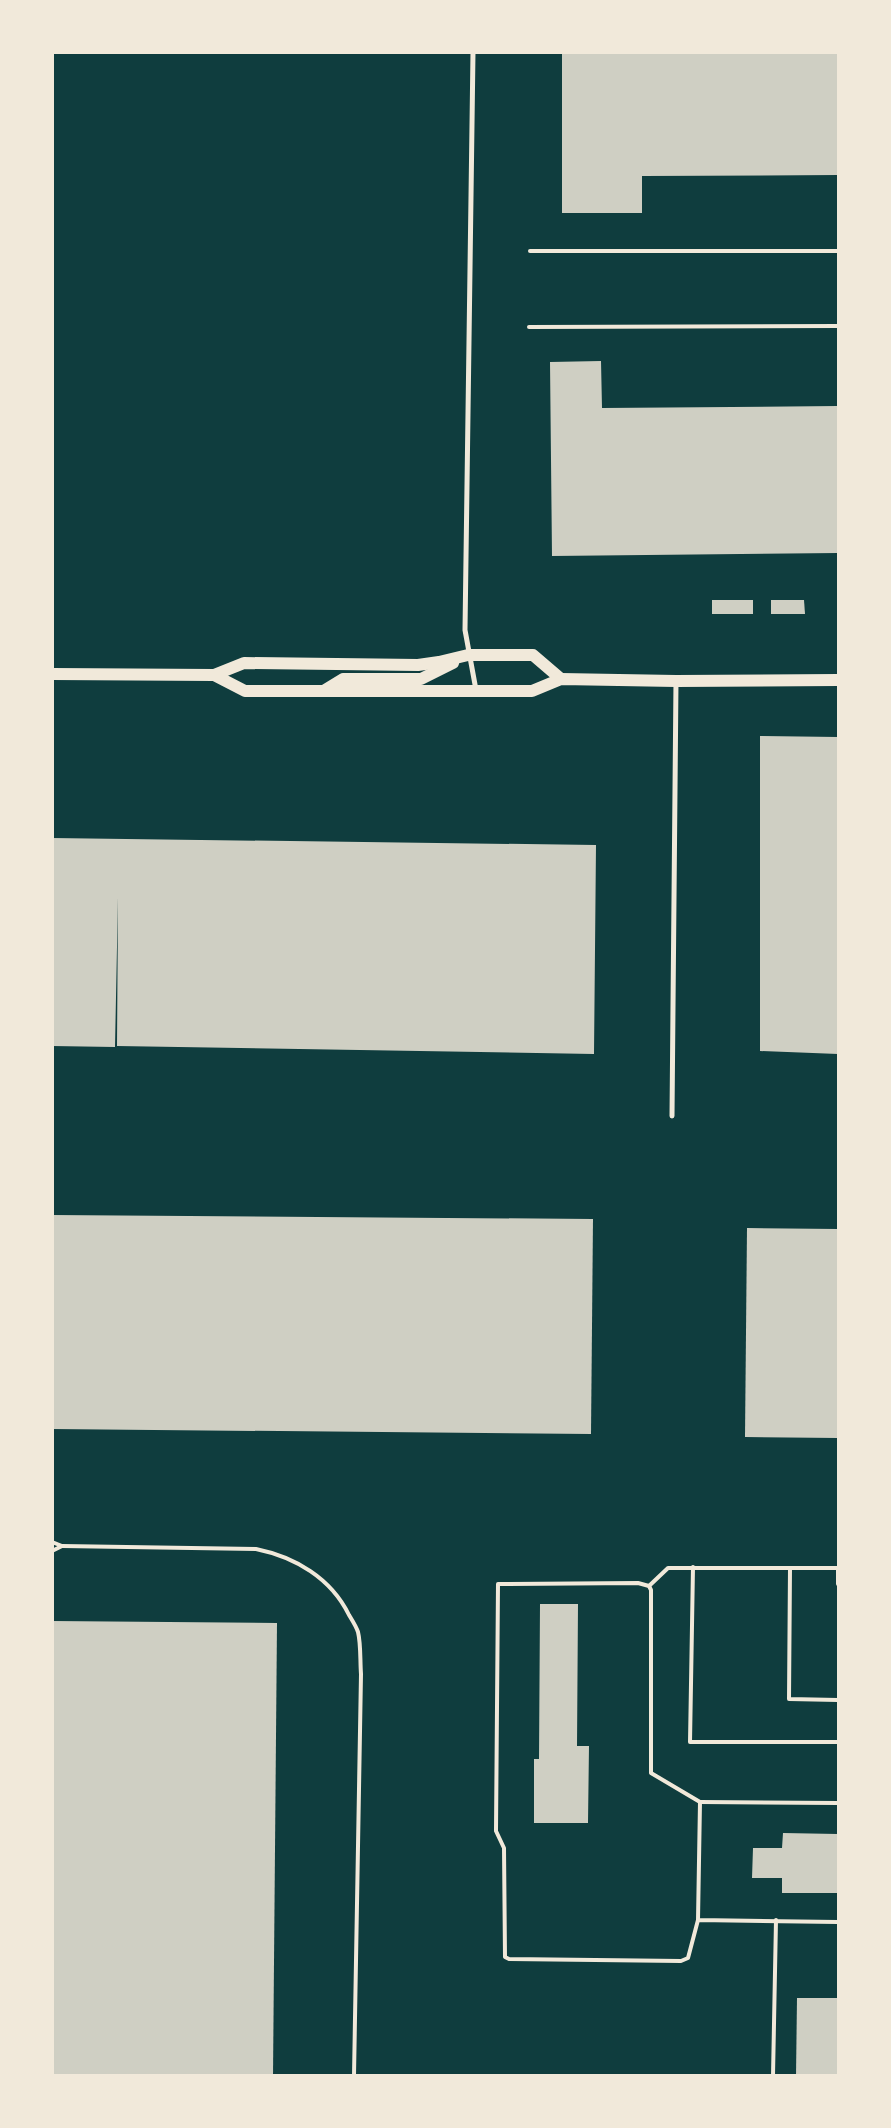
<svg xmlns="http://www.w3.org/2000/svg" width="891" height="2128" font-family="Mulish,sans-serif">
	<rect width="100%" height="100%" fill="#0f3d3e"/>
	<!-- building -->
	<g fill="#cfcfc3">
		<polygon points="562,52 838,52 838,175 642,176 642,213 562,213"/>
		<polygon points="601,361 602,408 838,406 838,553 552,556 550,362"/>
		<rect x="712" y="600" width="41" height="14"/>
		<polygon points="771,600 804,600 805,614 771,614"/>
		<polygon points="760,736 838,737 838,1054 760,1051"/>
		<polygon points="52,838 596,845 594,1054 117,1046 118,897 115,1047 52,1046"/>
		<polygon points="52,1215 593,1219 591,1434 52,1429"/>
		<polygon points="747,1228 838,1229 838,1438 745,1437"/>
		<polygon points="540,1604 578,1604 577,1746 589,1746 588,1823 534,1823 534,1759 539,1759"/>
		<polygon points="52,1621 277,1623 273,2076 52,2076"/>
		<polygon points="783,1833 838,1834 838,1893 782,1893 782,1878 752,1878 753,1848 782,1848"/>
		<polygon points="797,1998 838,1998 838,2076 796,2076"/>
	</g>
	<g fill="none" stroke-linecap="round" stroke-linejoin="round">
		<!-- service -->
		<g stroke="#f1e9da" stroke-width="4">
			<polyline points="530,251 838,251"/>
			<polyline points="529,327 838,326"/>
			<polyline points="52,1542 62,1546 52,1551"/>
			<path d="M62,1546L256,1549C295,1557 331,1578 349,1615C352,1620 356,1626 358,1632C361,1644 360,1661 361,1674L354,2076"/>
			<polyline points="693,1567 690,1742 838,1742"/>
			<polyline points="790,1568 789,1699 838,1700"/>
			<polyline points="838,1568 838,1584"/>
			<polyline points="649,1586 668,1568 838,1568"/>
			<polyline points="700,1802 838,1803"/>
			<polyline points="698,1920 688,1958 681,1961 509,1959 505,1957 504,1848 496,1831 498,1584 638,1583 649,1586 651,1590 651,1773 700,1802 698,1920 838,1922"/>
			<polyline points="773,2076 776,1920"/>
		</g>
		<!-- minor -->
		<g stroke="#f1e9da" stroke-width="5">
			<polyline points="473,52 465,630 476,690"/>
			<polyline points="672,1116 676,681"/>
		</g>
		<!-- primary -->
		<g stroke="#f1e9da" stroke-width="12">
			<polyline points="52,674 214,675 244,663 418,665 439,662 468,655 533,655 561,679"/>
			<polyline points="214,675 245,691 532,691 561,679 676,681 838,680"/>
			<polyline points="325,690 343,679 421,679 453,663"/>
		</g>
	</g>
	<!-- border -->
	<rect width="891" height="2128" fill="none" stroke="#f1e9da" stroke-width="108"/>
</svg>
